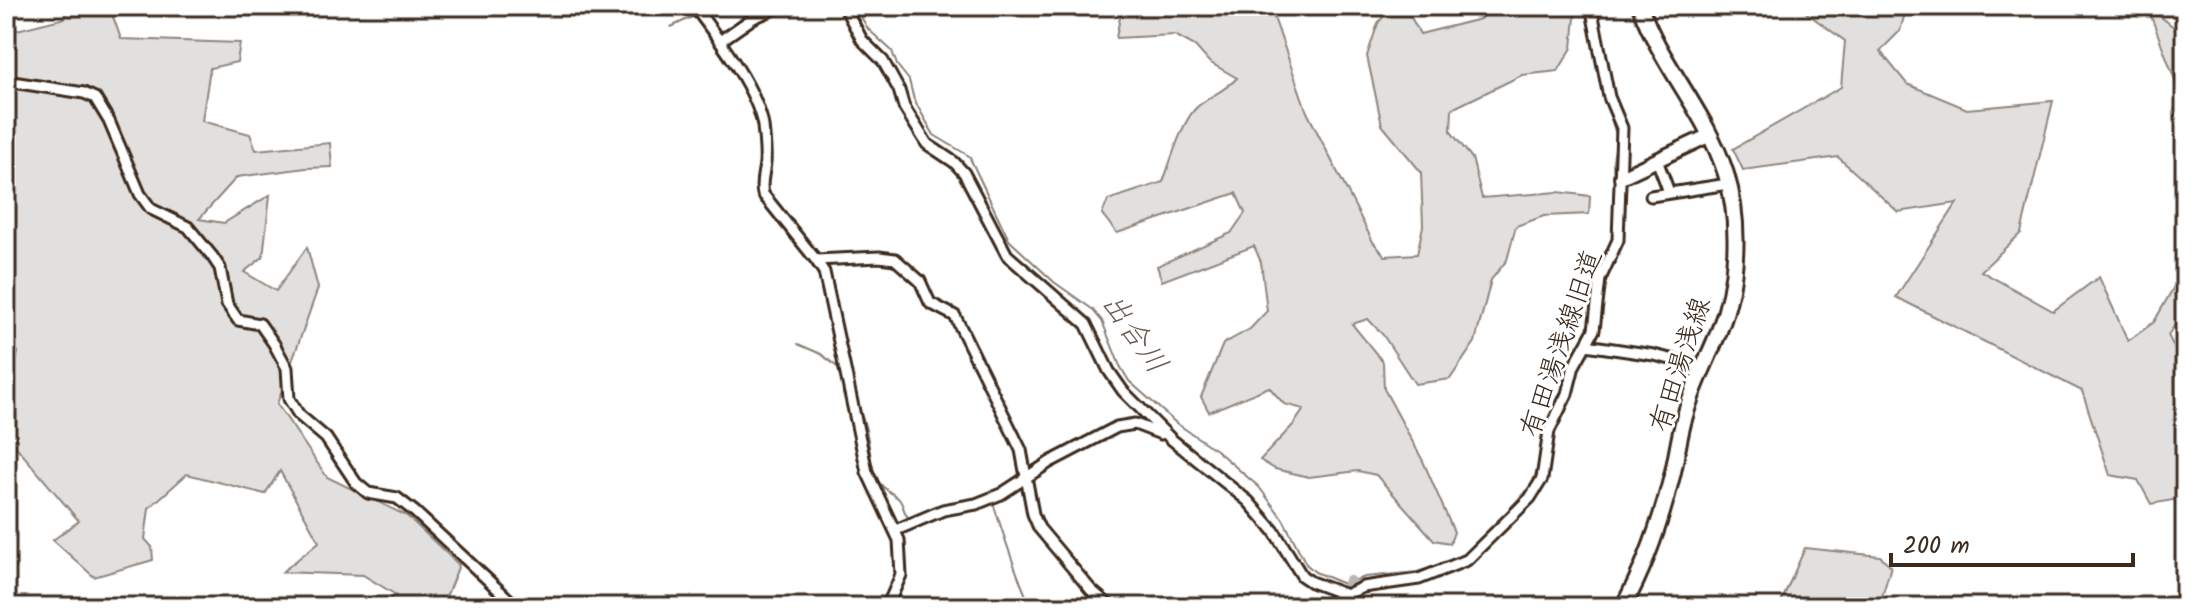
<svg xmlns="http://www.w3.org/2000/svg" width="2191" height="613" font-family="Kalam,'Klee One',sans-serif">
	<rect width="100%" height="100%" fill="#fff"/>
	<filter id="ink" filterUnits="userSpaceOnUse"><feTurbulence type="fractalNoise" baseFrequency=".0125" numOctaves="2"/><feDisplacementMap in="SourceGraphic" scale="16" xChannelSelector="R" yChannelSelector="G"/><feConvolveMatrix kernelMatrix="1 2 1 2 8 2 1 2 1" color-interpolation-filters="sRGB"/></filter>
	<g filter="url(#ink)">
		<!-- green -->
		<g fill="#e2e0de" stroke="#8e857e" stroke-width="2">
			<polygon points="6,6 9,6 13,31 65,18 67,6 103,6 111,11 121,39 240,43 237,62 210,68 202,121 250,134 256,150 330,143 332,167 306,168 237,177 199,219 224,223 270,195 263,257 244,272 276,291 307,247 318,288 277,404 327,477 407,516 459,565 442,607 377,607 396,595 363,575 282,572 319,542 280,471 265,494 187,474 149,508 145,539 152,547 153,560 94,577 53,540 79,521 6,435 6,414 18,352 6,346"/>
			<path d="M1270,6L1307,112L1373,242L1385,256L1417,254L1423,226L1421,172L1382,125L1367,56L1378,23L1392,6H1405L1420,34L1480,19L1492,6L1576,7L1572,48L1558,71L1522,75L1452,109L1451,132L1472,158L1482,198L1558,192L1590,196L1589,214L1544,216L1516,226L1507,260L1491,280L1475,342L1450,379L1415,384L1383,335L1368,319L1352,324L1383,362L1384,389L1423,461L1454,532L1450,543L1434,540L1376,475L1358,471L1309,477L1275,469L1260,460L1293,425L1304,409L1284,404L1269,387L1209,412L1201,397L1223,344L1250,329L1267,311L1261,262L1254,246L1162,281L1157,266L1231,233L1245,213L1236,193L1117,233L1102,214L1108,200L1163,182C1171,161 1180,126 1195,109C1205,98 1224,92 1237,78L1209,62L1195,46L1175,35L1116,38L1122,7Z"/>
			<polygon points="1797,6 1907,6 1900,31 1880,51 1907,84 1967,109 2053,101 2021,233 1981,271 2053,311 2099,277 2128,341 2154,322 2185,267 2185,310 2168,335 2183,366 2184,498 2151,504 2138,480 2110,475 2082,391 1896,297 1957,203 1898,212 1838,157 1743,170 1733,149 1841,87 1845,41"/>
			<polygon points="2130,6 2158,6 2161,17 2185,36 2185,95 2177,85 2149,11"/>
			<polygon points="1805,548 1880,556 1891,566 1879,607 1779,607"/>
		</g>
		<g fill="none" stroke-linecap="round" stroke-linejoin="round">
			<!-- stream -->
			<g stroke="#887e77" stroke-width="2">
				<polyline points="855,6 868,29 892,51 897,65 909,80 914,100 934,135 969,156 1009,240 1054,282 1092,309 1102,321 1120,366 1129,381 1176,423 1216,450 1259,487 1283,519 1306,564 1315,572 1344,584 1365,577 1417,572 1449,562"/>
				<polyline points="671,27 692,17 699,19"/>
				<polyline points="1603,92 1617,138 1613,160 1615,206"/>
				<polyline points="1611,246 1614,233"/>
				<polyline points="798,344 821,354 841,370"/>
				<polyline points="1570,365 1588,330 1595,272 1606,255"/>
				<polyline points="843,384 843,395 847,400"/>
				<path d="M858,409C872,433 867,464 879,482C884,490 893,493 899,499C905,507 903,515 911,520"/>
				<path d="M993,503C1005,538 1015,573 1031,607"/>
				<polyline points="1486,535 1532,484 1538,466 1542,437 1564,386"/>
				<polyline points="1455,560 1470,551"/>
				<polyline points="1206,607 1213,603"/>
			</g>
			<!-- river -->
			<polyline stroke="#bcb6b3" stroke-width="14" points="1350,583 1354,607"/>
			<defs>
				<g id="street">
					<path d="M694,6C716,36 757,88 763,126C764,137 766,151 765,163C764,174 760,183 763,194L816,260L824,272L867,472L899,540L901,575L887,607"/>
					<polyline points="844,6 862,40 883,61 899,90 904,107 927,144 954,162 964,173 1007,255 1086,324 1109,371 1123,391 1171,439 1248,501 1274,531 1302,576 1311,582 1344,594 1347,607"/>
					<polyline points="720,41 753,18 781,6"/>
					<polyline points="6,81 84,93 95,98 109,121 140,194 151,209 188,227 212,256 220,268 227,304 238,320 260,324 274,344 287,368 289,399 299,415 326,438 356,483 368,493 397,498 415,512 517,607"/>
					<polyline points="1657,160 1669,192"/>
					<polyline points="1651,196 1728,184"/>
					<polyline points="816,260 879,257 895,259 920,281 930,303 955,316 1021,450 1033,514 1039,528 1091,590 1111,607"/>
					<polyline points="1586,345 1654,355 1703,367"/>
					<polyline points="896,530 943,510 976,504 1001,494 1050,462 1117,427 1135,424 1161,434"/>
					<polyline points="1319,607 1363,587 1419,579 1467,560 1530,498 1542,479 1549,431 1567,394 1574,366 1594,330 1600,279 1618,240 1622,128 1609,97 1591,6"/>
				</g>
				<polyline id="secondary" points="1621,177 1710,135"/>
				<path id="primary" d="M1623,607C1646,565 1661,521 1672,476C1677,456 1679,435 1685,416C1693,386 1708,359 1719,331C1738,284 1741,222 1726,174C1706,111 1661,66 1640,6"/>
			</defs>
			<!-- street casing -->
			<use href="#street" stroke="#3b2a1e" stroke-width="15"/>
			<!-- secondary casing -->
			<use href="#secondary" stroke="#3b2a1e" stroke-width="18"/>
			<!-- primary casing -->
			<use href="#primary" stroke="#3b2a1e" stroke-width="20"/>
			<!-- street -->
			<use href="#street" stroke="#fff" stroke-width="9"/>
			<!-- secondary -->
			<use href="#secondary" stroke="#fff" stroke-width="12"/>
			<!-- primary -->
			<use href="#primary" stroke="#fff" stroke-width="14"/>
		</g>
	</g>
	<g text-anchor="middle" stroke-width="6" stroke-linejoin="round" paint-order="stroke">
		<!-- street labels -->
		<g font-size="28" fill="#3b2a1e" stroke="#fff">
			<text transform="translate(1560 343) rotate(-71)" y="10">有田湯浅線旧道</text>
			<text transform="translate(1679 364) rotate(-72)" y="10">有田湯浅線</text>
		</g>
		<!-- water labels -->
		<g font-size="30" font-style="italic" fill="#685b52" stroke="#fff">
			<text transform="translate(1135 333) rotate(55)" y="10">出合川</text>
		</g>
	</g>
	<!-- margin -->
	<rect width="2191" height="613" fill="none" stroke="#fff" stroke-width="32"/>
	<rect x="16" y="16" width="2159" height="581" fill="none" stroke="#3b2a1e" stroke-width="3" filter="url(#ink)"/>
	<!-- scale -->
	<path d="M1891 553v12h242v-12" fill="none" stroke="#3b2a1e" stroke-width="4"/>
	<text x="1903" y="553" font-size="24" fill="#3b2a1e" stroke="#ffffff" stroke-width="6" paint-order="stroke">200 m</text>
</svg>
